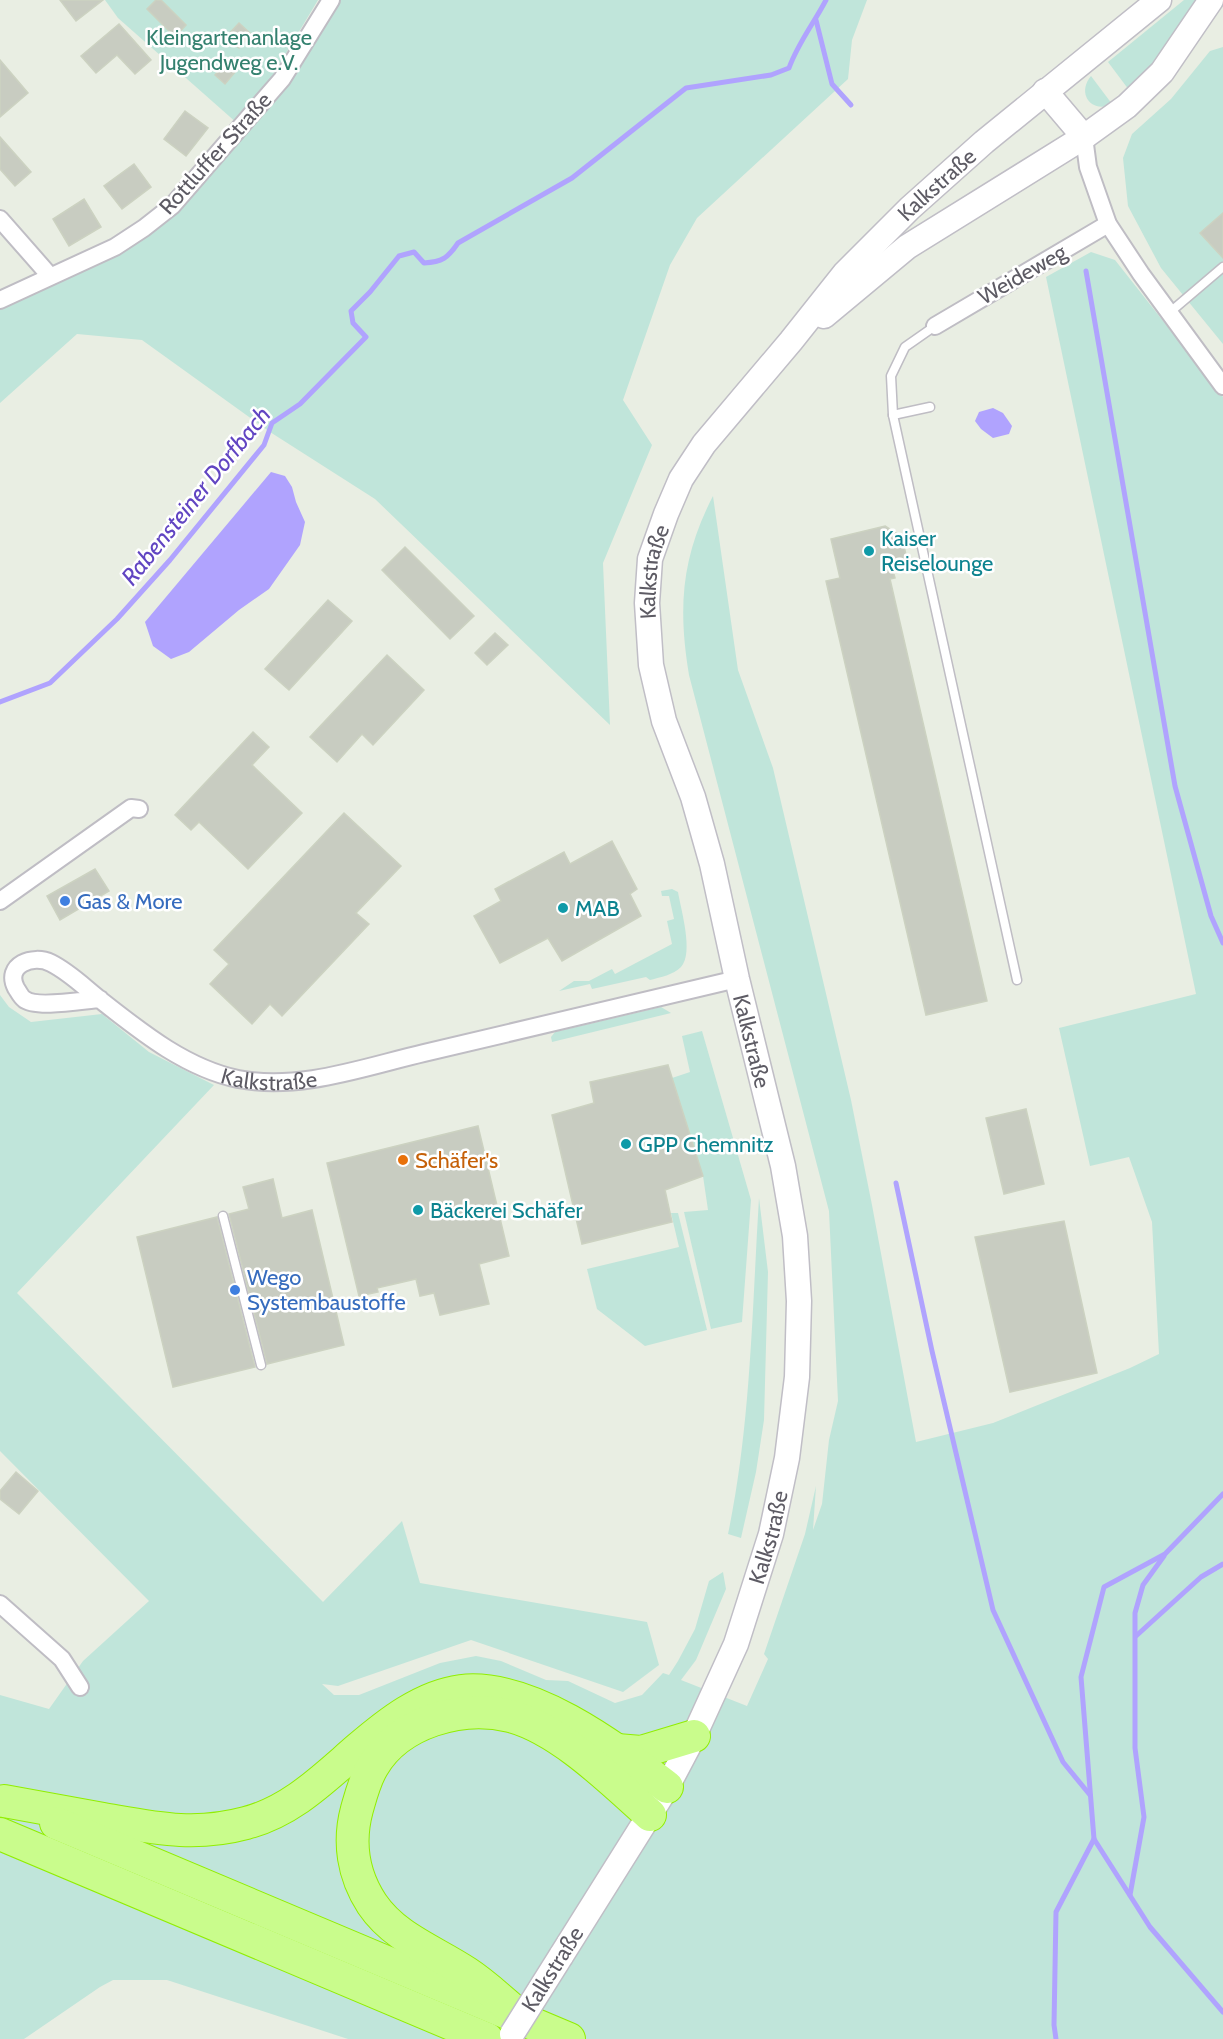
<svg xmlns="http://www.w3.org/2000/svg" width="1223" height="2039" font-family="Cabin,sans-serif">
	<rect width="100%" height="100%" fill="#e9eee3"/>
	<!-- green -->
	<g fill="#c0e5da">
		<polygon points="105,0 318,0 273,75 238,124 118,18"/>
		<polygon points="340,0 867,0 852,40 848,79 697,218 670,265 623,400 652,445 603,563 610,725 375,499 270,432 142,340 77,334 0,403 0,303 178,210 287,87"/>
		<polygon points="1184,0 1198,0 1150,68 1129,90 1108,62"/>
		<polygon points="1223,47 1223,344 1161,268 1128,206 1123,158 1132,134 1171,99 1210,51"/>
		<path d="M1091,76L1112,104C1092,114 1076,94 1091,76Z"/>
		<path d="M1091,252L1115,260L1223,397V2039H348L167,1980H113L100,1987L24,2039H0V1695L49,1709L83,1661L149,1601L0,1451V995L9,1007L31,1022L102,1014L149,1052L214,1085L17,1293L323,1602L402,1521L420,1583L647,1622L659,1665L623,1692L471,1640L338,1686L322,1684L334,1695H359L440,1663L476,1656L501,1661L546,1680L568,1681L615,1703L642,1695L663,1673L669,1675L678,1661L695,1629L709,1581L723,1572L726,1589L696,1660L681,1680L747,1706L768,1659L764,1654L805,1534L816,1486L813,1530L822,1504L829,1440L838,1401L829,1211L689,675C678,608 681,558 713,496L738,670L773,768L851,1100L872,1205L916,1442L993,1423L1130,1368L1159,1354L1152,1222L1129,1157L1090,1166L1059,1028L1196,994L1046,277Z"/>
		<path d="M672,889L678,892C681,910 694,953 681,967C673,975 661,977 650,980L646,977L592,989L590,984L559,991L574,981H589L612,969L615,974L672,944L667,921L674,919L669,896H662L661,891Z"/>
		<polygon points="661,1007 671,1013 552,1042 551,1037 555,1032"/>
		<polygon points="702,1031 751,1200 742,1322 711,1329 684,1212 708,1210 703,1176 672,1078 690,1072 682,1036"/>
		<path d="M759,1198L768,1272L764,1420L756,1472L741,1538L728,1534C751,1424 752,1310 759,1198Z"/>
		<polygon points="671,1213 678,1213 707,1330 645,1346 597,1309 587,1269 679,1247"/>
	</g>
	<!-- water -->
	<g fill="#b0a3fe">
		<polygon points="993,408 1003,413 1012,426 1009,434 993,438 981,429 975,421 979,412"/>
		<polygon points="271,472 285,476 292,487 296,502 305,522 300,545 269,589 239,610 189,652 171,659 153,646 145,622"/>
	</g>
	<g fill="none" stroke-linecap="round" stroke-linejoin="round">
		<!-- stream -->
		<g stroke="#b0a3fe" stroke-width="5">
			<polyline points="816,20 832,84 851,105"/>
			<polyline points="1086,271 1175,786 1211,916 1223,943"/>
			<path d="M0,702L50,683L117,619L170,560L264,445L272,423L300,404L366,337L353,323L351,311L370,292L399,256L414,252L424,263C442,262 448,258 458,243L572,178L686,88L771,75L789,68C798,43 814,23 826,0"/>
			<polyline points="896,1183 932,1351 993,1610 1063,1762 1090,1795"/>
			<polyline points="1223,1494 1165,1554 1104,1587 1081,1677 1094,1839 1150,1927 1223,2012"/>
			<polyline points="1136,1636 1201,1577 1223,1564"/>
			<polyline points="1130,1895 1144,1817 1135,1748 1135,1613 1143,1585 1164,1556"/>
			<polyline points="1056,2039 1054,2025 1056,1912 1094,1839"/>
		</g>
	</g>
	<!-- building -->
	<g fill="#c8ccc1" stroke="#ccd2c1" stroke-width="1.5">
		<polygon points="60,0 103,0 76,21"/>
		<polygon points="156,0 161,0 186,25 175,37 147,9"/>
		<polygon points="239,23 251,34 239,48 226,37"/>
		<polygon points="119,24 151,60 135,74 117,55 96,73 81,56"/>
		<polygon points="0,60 28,93 0,117"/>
		<polygon points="225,63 235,72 225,84 215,75"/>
		<polygon points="185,111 208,128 186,156 164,139"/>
		<polygon points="0,137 31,172 15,186 0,169"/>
		<polygon points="134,164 151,187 122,209 104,186"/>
		<polygon points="84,199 101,227 69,246 53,219"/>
		<polygon points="1223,213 1223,258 1200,233"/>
		<polygon points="885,526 902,537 908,564 892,567 895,578 890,579 987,1001 926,1015 826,581 840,578 831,539"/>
		<polygon points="405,547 474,616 450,639 382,570"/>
		<polygon points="328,600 352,621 289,690 265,669"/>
		<polygon points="495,633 508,645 487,665 475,653"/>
		<polygon points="387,655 424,690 373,745 362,734 337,762 310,737"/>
		<polygon points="253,732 269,747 252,765 302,813 248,869 199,822 191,830 175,815"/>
		<polygon points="344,813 401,866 356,913 369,924 282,1016 270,1004 252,1024 210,984 229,964 214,950"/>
		<polygon points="612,841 637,889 630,894 641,916 562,961 548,938 500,963 474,916 501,901 495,889 564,852 570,864"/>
		<polygon points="95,869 109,891 60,920 47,896"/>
		<polygon points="668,1065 703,1176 665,1190 672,1222 582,1244 552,1115 594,1103 590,1082"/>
		<polygon points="1026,1109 1044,1184 1004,1194 986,1118"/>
		<polygon points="478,1126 509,1256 479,1264 489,1304 440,1315 434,1293 420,1296 416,1279 377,1288 378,1292 359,1296 327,1163"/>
		<polygon points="273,1179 282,1218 312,1210 344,1345 267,1364 229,1214 249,1209 243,1187"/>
		<polygon points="217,1217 255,1367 173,1387 137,1237"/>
		<polygon points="1064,1221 1097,1373 1010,1392 975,1237"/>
		<polygon points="16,1472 38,1491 19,1514 0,1499 0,1491"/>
	</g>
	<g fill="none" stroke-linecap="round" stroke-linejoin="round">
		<defs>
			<g id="lane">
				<polyline points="1169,313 1223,267"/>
				<polyline points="935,326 905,347 891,376 893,415 1017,980"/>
				<polyline points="893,415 930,407"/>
				<polyline points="223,1216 261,1365"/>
			</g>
			<g id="street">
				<polyline points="1084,137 1088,167 1108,224 1141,274 1223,386"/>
				<polyline points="0,219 50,276"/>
				<polyline points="0,300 115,247 144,228 172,206 282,79 331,0"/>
				<polyline points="935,326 1108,224"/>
				<polyline points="0,901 131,808 139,809"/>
				<path id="s1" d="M100,999C84,1000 36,1009 24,999C21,997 18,991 16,988C4,965 33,954 51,963C69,972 83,986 98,998C140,1031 185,1068 238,1079C300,1091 364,1067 424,1053C529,1029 633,1004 737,979"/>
				<polyline points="0,1604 62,1659 80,1687"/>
			</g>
			<g id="secondary">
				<polyline points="1045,91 1084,137"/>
				<polyline points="824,316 907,247 1084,137 1127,106 1162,72 1211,0"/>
				<path id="s2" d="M561,1956L667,1787L694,1736L736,1644L771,1534L787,1458L797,1377L799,1301L795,1236L783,1166L737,979L712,864L693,797L664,721L651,665L647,603L650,559L666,514L681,479L704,444L791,341L845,273L910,208L984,142L1159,0"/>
			</g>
			<g id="highway">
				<polyline points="617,1750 641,1752 694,1736"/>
				<path d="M4,1801C37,1807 70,1813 103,1819C155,1828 194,1837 246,1823C292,1811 324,1778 359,1748C387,1724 422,1696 461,1691C530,1683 614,1747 667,1787"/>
				<polyline points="56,1823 569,2039"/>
				<polyline points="0,1834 487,2039"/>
				<path d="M523,2019C505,2004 487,1986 467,1973C434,1951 395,1938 372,1904C353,1875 348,1842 357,1809C361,1795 365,1779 373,1766C399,1722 462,1704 510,1716C560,1729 612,1781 650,1815"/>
			</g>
		</defs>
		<!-- lane casing -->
		<use href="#lane" stroke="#bfbdc4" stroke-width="11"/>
		<!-- street casing -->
		<use href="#street" stroke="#bfbdc4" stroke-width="20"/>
		<!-- secondary casing -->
		<use href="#secondary" stroke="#c0bec6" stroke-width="27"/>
		<!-- highway casing -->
		<use href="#highway" stroke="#91ee02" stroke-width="34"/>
		<!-- lane -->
		<use href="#lane" stroke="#fff" stroke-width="8"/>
		<!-- street -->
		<use href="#street" stroke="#fff" stroke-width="16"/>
		<!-- secondary -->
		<use href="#secondary" stroke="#fff" stroke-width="24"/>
		<!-- highway -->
		<use href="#highway" stroke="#c9fc8c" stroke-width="32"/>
		<defs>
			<polyline id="secondary-bridge" points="512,2034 561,1956"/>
		</defs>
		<!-- secondary-bridge casing -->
		<use href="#secondary-bridge" stroke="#c0bec6" stroke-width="27" stroke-linecap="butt"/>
		<!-- secondary-bridge -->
		<use href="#secondary-bridge" stroke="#fff" stroke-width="24"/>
	</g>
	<!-- markers -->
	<g fill="#0f9aa8" stroke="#fff" stroke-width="2">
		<circle cx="869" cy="551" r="6"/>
		<circle cx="563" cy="908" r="6"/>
		<circle cx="626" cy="1144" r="6"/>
		<circle cx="418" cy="1210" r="6"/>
	</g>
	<g fill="#3f7fe0" stroke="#fff" stroke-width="2">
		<circle cx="65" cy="901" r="6"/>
		<circle cx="235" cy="1290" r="6"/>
	</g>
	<circle fill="#e8710a" stroke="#fff" stroke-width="2" cx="403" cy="1160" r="6"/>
	<g text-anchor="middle" stroke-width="5" stroke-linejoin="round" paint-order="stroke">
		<!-- park labels -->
		<g font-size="22" fill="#34816f" stroke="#fff">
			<text x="229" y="45">Kleingartenanlage<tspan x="229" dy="25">Jugendweg e.V.</tspan></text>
		</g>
		<!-- street labels -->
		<g font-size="22" fill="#5d5b64" stroke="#fff">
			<text transform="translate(215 153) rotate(-48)" y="8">Rottluffer Straße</text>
			<text dy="8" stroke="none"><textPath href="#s2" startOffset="1947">Kalkstraße</textPath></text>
			<text transform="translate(1022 274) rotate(-30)" y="8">Weideweg</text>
			<text dy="8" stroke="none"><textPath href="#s2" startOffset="1458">Kalkstraße</textPath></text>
			<text transform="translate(752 1041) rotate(76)" y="8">Kalkstraße</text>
			<text dy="8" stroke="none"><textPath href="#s1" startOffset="402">Kalkstraße</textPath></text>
			<text dy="8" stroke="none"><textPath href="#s2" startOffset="470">Kalkstraße</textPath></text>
			<text transform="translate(552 1969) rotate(-58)" y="8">Kalkstraße</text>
		</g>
		<!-- culture labels -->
		<g font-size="22" fill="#0d838f" stroke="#fff" text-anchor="start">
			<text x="881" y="546">Kaiser<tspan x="881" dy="25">Reiselounge</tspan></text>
			<text x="575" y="916">MAB</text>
			<text x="638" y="1152">GPP Chemnitz</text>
			<text x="430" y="1218">Bäckerei Schäfer</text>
		</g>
		<!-- shop labels -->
		<g font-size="22" fill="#366cbe" stroke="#fff" text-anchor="start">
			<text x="77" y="909">Gas &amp; More</text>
			<text x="247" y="1285">Wego<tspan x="247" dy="25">Systembaustoffe</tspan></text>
		</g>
		<!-- food labels -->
		<g font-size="22" fill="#c56008" stroke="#fff" text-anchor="start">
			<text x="415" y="1168">Schäfer's</text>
		</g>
		<!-- water labels -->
		<g font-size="24" font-style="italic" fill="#6145c2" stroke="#fff">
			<text transform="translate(196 496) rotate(-51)" y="8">Rabensteiner Dorfbach</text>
		</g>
	</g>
</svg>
